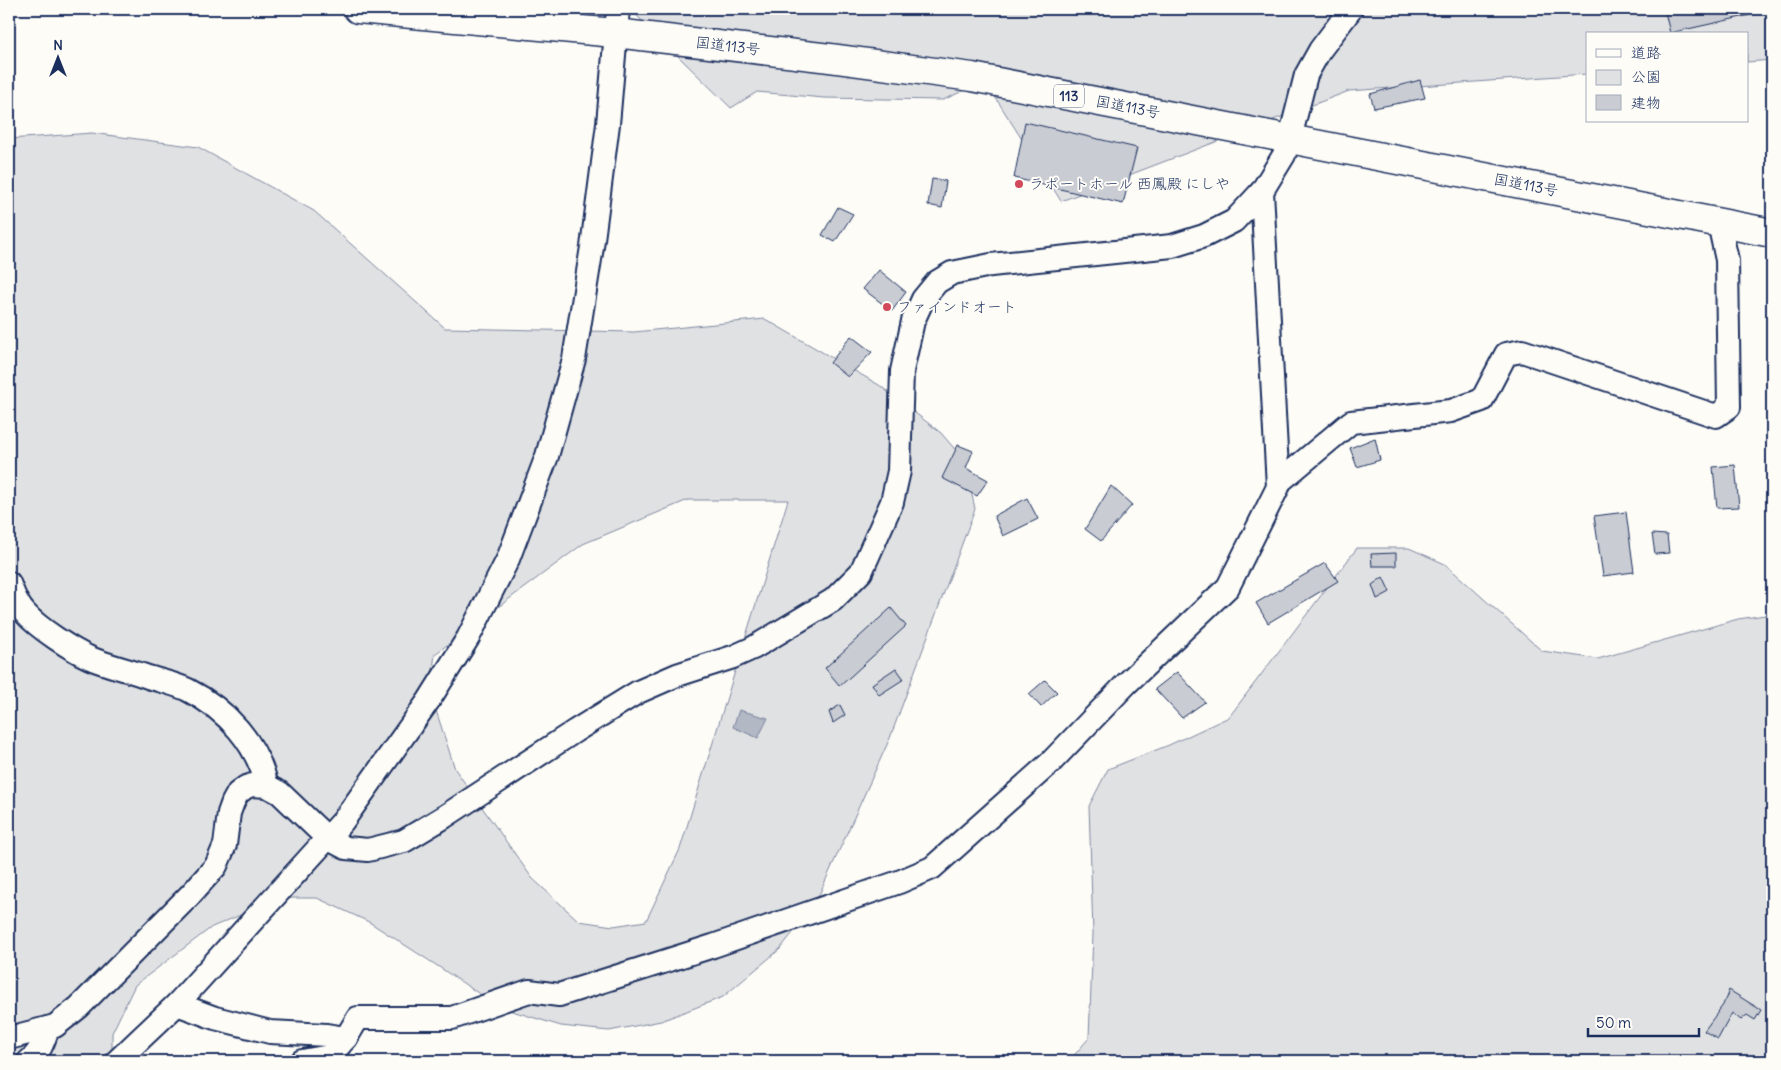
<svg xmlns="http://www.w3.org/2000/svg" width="1781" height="1070" font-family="Delius,'Klee One',sans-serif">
	<rect width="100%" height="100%" fill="#fdfcf7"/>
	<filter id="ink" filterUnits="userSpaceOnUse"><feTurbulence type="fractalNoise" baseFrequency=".02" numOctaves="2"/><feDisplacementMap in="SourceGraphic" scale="10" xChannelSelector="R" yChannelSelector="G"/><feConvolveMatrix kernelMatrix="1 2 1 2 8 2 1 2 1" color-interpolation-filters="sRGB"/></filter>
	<g filter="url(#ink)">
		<!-- green -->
		<g fill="#e0e1e3" stroke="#7e88a0" fill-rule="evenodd">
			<polygon points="630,9 1772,9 1772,60 1747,62 1747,34 1587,34 1587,74 1349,91 1061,201 985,81 943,100 824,98 757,92 731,108"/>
			<path d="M92,133L198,147L314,211L445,328L634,332L765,319L879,385L941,433L965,461L975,509L890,738L814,906L780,949L723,997L661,1021L609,1031L561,1026L499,1007L436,965L369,922L317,898H293L269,903L212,927L135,985L112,1033V1061H9V139ZM688,500H788L680,849L646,921L613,926L579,921L532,878L455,769L430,692L435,654L583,544Z"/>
			<polygon points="1357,548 1409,548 1445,564 1542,651 1598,659 1738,619 1772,614 1772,1061 1069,1061 1089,1038 1093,934 1089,806 1108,769 1169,745 1229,717"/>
		</g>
		<!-- water -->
		<polygon fill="#b3b8c5" stroke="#76819c" points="739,710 768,718 758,738 733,727"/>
		<!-- building -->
		<g fill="#c9ccd3" stroke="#1b2f5e">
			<polygon points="1679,9 1754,9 1755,14 1670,33 1665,12"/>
			<polygon points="1420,80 1425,98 1374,108 1370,94"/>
			<polygon points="1025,122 1137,148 1123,204 1014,178"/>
			<polygon points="932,179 946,181 942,208 928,205"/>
			<polygon points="838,207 853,214 835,242 822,235"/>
			<polygon points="879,270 906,292 892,311 863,289"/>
			<polygon points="851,336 872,352 848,377 830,363"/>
			<polygon points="1375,438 1380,460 1357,467 1350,448"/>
			<polygon points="958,445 973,451 966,468 988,480 977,496 942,478"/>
			<polygon points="1735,465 1739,507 1717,508 1713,467"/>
			<polygon points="1111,486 1132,505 1101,541 1085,529"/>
			<polygon points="1027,498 1038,519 1003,536 994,516"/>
			<polygon points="1626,512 1634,572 1603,576 1594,516"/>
			<polygon points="1652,534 1667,535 1669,553 1655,554"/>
			<polygon points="1396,553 1396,566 1372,566 1371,554"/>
			<polygon points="1325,563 1338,581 1268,623 1256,603"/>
			<polygon points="1383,577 1390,592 1377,599 1372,585"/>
			<polygon points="891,608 906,626 840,686 825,668"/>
			<polygon points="896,668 904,679 879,695 872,684"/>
			<polygon points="1177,672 1205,702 1182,718 1155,689"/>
			<polygon points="1045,680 1057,692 1041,707 1029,694"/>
			<polygon points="840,705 845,715 833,723 829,712"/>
			<polygon points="1729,990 1761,1010 1755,1020 1747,1015 1741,1020 1732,1013 1718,1039 1704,1031 1723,1005"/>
		</g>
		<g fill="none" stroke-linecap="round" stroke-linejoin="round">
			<defs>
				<g id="minor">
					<polyline points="1278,483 1351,422 1451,411 1482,400 1506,354 1522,351 1716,416 1729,407 1727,260 1719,223"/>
					<path d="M9,583C13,593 17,605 25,613C38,628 72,650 90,658C109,666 129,670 148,677C161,681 176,684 188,690C227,710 257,743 267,786"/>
					<polyline points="177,1004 215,1018 270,1032 327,1035 346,1038"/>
					<polyline points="9,1038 55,1026 79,1007 190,895 216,866 225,845 229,813 233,802 238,793 246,787 252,785 267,786 280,793 327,838 346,848 368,850 404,841 444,817 575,731 638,692 677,675 733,657 753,648 833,600 861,572 892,502 899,471 902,371 913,321 923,299 937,282 952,273 991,265 1172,246 1204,236 1234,221 1262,191 1284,155 1290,138 1306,75 1320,50 1351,9"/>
					<path d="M29,1061C40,1053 44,1040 48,1028"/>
					<polyline points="117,1061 177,1004 343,821 429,700 468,638 508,559 547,456 574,359 592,247 608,124 618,9"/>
					<polyline points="302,1061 330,1056 346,1038 358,1018 452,1018 529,991 559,995 713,946 899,882 932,868 1050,763 1127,683 1228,587 1278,487 1262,191"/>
				</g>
				<polyline id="highway" points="358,9 615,33 830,58 972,77 1772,233"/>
			</defs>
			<!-- minor casing -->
			<use href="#minor" stroke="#1b2f5e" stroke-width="26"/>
			<!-- highway casing -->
			<use href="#highway" stroke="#1b2f5e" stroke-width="31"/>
			<!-- minor -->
			<use href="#minor" stroke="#fdfcf7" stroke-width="22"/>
			<!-- highway -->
			<use href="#highway" stroke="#fdfcf7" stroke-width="28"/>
		</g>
	</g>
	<!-- markers -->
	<g fill="#d1495b" stroke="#fdfcf7" stroke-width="2">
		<circle cx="1019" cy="184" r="5"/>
		<circle cx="887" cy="307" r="5"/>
	</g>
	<g text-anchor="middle" stroke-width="4" stroke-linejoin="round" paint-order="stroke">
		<!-- shield labels -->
		<rect fill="#fdfcf7" stroke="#5f6c8c" stroke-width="1" x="1054" y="84.5" width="30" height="23" rx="4"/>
		<g font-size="14" font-weight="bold" fill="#1b2f5e">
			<text x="1069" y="101">113</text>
		</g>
		<!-- street labels -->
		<g font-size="15" fill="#1b2f5e" stroke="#fdfcf7">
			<text transform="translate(728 46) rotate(7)" y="5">国道113号</text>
			<text transform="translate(1128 107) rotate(11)" y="5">国道113号</text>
			<text transform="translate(1526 185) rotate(11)" y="5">国道113号</text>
		</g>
		<!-- poi labels -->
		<g font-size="15" fill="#1b2f5e" stroke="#fdfcf7" text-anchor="start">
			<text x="1029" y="189">ラポートホール 西鳳殿 にしや</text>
			<text x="897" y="312">ファインドオート</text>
		</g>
	</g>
	<!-- margin -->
	<rect width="1781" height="1070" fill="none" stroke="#fdfcf7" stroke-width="30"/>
	<rect x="15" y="15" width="1751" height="1040" fill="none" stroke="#1b2f5e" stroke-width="2" filter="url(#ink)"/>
	<!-- legend -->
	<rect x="1586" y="32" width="162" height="90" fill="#fdfcf7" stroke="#a3aaba"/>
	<rect x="1596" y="49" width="25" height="8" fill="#fdfcf7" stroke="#a3aaba"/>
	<text x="1631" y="58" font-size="15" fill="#1b2f5e">道路</text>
	<rect x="1596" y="70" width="25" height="15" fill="#e0e1e3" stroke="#a3aaba"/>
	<text x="1631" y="82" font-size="15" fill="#1b2f5e">公園</text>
	<rect x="1596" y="95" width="25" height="15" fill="#c9ccd3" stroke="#a3aaba"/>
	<text x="1631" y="108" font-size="15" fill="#1b2f5e">建物</text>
	<!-- north arrow -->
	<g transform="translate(58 58)" stroke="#fdfcf7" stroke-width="4" paint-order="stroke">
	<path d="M0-4L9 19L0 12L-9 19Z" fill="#1b2f5e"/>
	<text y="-8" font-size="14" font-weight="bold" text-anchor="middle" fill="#1b2f5e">N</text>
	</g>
	<!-- scale -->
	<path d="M1588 1028v8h111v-8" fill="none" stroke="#1b2f5e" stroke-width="2.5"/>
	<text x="1596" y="1028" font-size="15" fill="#1b2f5e" stroke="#fdfcf7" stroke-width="4" paint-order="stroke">50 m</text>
</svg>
